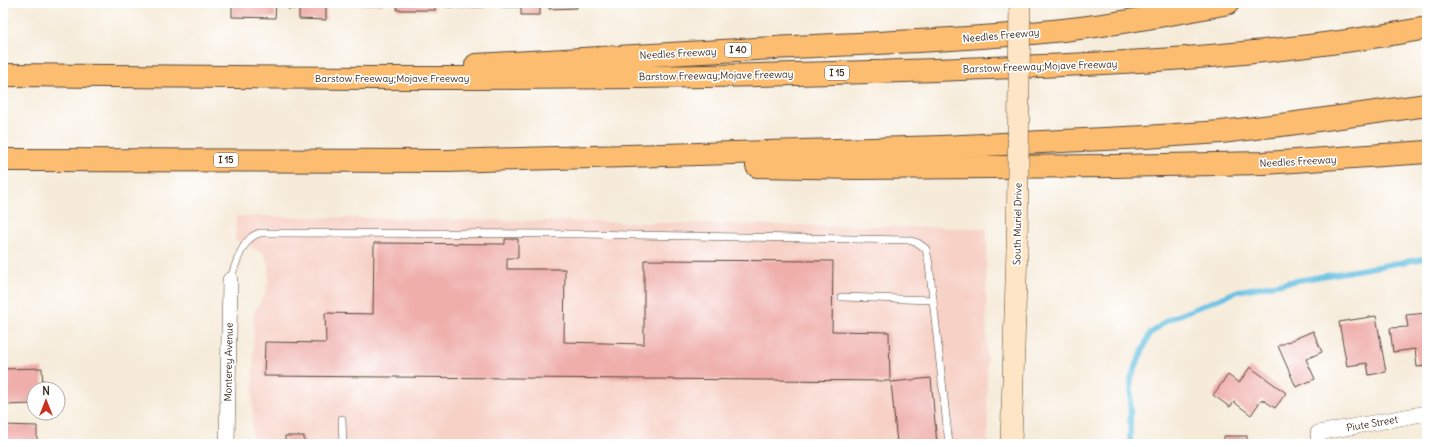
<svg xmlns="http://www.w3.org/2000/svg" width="1430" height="447" font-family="Delius,sans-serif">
	<rect width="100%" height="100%" fill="#fff"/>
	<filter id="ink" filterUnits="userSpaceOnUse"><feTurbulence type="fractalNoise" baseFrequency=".025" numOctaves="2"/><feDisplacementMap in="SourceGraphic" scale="8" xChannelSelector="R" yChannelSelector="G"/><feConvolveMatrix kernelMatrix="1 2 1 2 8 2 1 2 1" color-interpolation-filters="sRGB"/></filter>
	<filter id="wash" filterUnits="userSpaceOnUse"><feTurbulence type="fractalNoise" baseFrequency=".012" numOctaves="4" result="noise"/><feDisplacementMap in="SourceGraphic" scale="16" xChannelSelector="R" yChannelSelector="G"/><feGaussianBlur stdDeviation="0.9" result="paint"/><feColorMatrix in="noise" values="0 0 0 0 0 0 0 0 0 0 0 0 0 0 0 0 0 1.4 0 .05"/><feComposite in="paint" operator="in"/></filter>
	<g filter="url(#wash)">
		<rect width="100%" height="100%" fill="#f6ebd9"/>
		<!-- built -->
		<polygon fill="#f7d1c6" points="236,216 971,228 987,229 986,300 988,444 252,444 254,313 265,294 269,280 268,263 263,253 235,240"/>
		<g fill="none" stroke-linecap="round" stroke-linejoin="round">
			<!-- stream -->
			<polyline stroke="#64c0e2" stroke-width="5.5" points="1130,444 1131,378 1149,335 1167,320 1238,291 1427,258"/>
		</g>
		<g id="blocks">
			<!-- building -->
			<g fill="#efaeaa">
				<polygon points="232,3 276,3 275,18 232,17"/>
				<polygon points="288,3 326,3 326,20 299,19 299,9 288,9"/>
				<rect x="342" y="3" width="41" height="2"/>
				<rect x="397" y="3" width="38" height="7"/>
				<rect x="445" y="3" width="39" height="4"/>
				<polygon points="502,3 540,3 540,15 521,15 521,7 502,7"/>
				<polygon points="549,3 577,3 577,8 549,9"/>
				<polygon points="505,239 518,239 518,258 507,258 507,269 565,269 564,342 644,344 644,260 833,261 832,331 889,332 890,381 264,376 265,342 326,343 325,313 373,314 374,243 505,244"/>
				<polygon points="1427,313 1427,366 1417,367 1415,349 1393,352 1390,328 1408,327 1406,315"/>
				<polygon points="1376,316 1386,372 1369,375 1367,363 1347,366 1339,322"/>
				<polygon points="1313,331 1322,352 1306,359 1315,379 1296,387 1278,346"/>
				<polygon points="1250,367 1286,393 1275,408 1262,399 1251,415 1234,402 1230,407 1213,395 1228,375 1239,383"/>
				<polygon points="42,368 43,389 34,389 34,404 3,405 3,369"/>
				<polygon points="931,378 937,444 897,444 891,382"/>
				<polygon points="3,425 37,426 37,444 3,444"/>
				<polygon points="285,436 304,436 304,442 315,443 315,444 263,444 263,442 285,442"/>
				<rect x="1224" y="436" width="23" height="8"/>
			</g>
		</g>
	</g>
	<g filter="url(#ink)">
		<use href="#blocks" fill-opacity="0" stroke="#57473a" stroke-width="1"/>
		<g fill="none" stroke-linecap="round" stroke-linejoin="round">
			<defs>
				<g id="lane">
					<path d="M230,280C236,265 242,237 260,233C263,233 267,233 270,233L583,234L908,240L918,243L926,249L929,264L949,444"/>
					<polyline points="842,297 933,300"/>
					<polyline points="342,419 343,444"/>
				</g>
				<g id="street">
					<polyline points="227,444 230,280"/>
					<polyline points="1318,444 1318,433 1427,413"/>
				</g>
				<polyline id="secondary" points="1011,444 1017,249"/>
				<g id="highway">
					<path d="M476,65C576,59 676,53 775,48C871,43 968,40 1063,30C1119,24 1173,14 1228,3"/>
					<path d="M3,75C292,78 581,81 870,72C1057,66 1243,62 1427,28"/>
					<polyline points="3,160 448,161 942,147 1145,137 1221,132 1289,124 1427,105"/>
					<polyline points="757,166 857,168 1115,166 1264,163 1427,152"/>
				</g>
			</defs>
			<!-- lane casing -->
			<use href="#lane" stroke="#57473a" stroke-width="8"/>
			<!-- street casing -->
			<use href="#street" stroke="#57473a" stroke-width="16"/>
			<!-- secondary casing -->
			<use href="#secondary" stroke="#57473a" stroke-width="22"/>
			<!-- highway casing -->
			<use href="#highway" stroke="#57473a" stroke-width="24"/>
			<!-- lane -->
			<use href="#lane" stroke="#fff" stroke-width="7"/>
			<!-- street -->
			<use href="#street" stroke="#fff" stroke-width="15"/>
			<!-- secondary -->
			<use href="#secondary" stroke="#fee5c5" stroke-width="21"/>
			<!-- highway -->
			<use href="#highway" stroke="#fcbd6f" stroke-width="22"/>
			<defs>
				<polyline id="secondary-bridge" points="1017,249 1020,3"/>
			</defs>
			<!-- secondary-bridge casing -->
			<use href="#secondary-bridge" stroke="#57473a" stroke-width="22" stroke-linecap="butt"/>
			<!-- secondary-bridge -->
			<use href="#secondary-bridge" stroke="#fee5c5" stroke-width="21"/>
		</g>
	</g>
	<g text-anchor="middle" stroke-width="3.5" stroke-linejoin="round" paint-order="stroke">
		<!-- shield labels -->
		<g fill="#fff" stroke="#766a62" stroke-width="1">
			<rect x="725" y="43" width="26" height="14" rx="3"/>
			<rect x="825" y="66" width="24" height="14" rx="3"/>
			<rect x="214" y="153" width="24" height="14" rx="3"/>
		</g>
		<g font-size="9" font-weight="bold" fill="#3b2a1e">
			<text x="738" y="53">I 40</text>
			<text x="837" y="76">I 15</text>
			<text x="226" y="163">I 15</text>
		</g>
		<!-- street labels -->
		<g font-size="10" fill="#3b2a1e" stroke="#fff">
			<text transform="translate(1001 35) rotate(-5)" y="4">Needles Freeway</text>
			<text transform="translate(678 53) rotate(-3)" y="4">Needles Freeway</text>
			<text transform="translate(1040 66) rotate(-2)" y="4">Barstow Freeway;Mojave Freeway</text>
			<text transform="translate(716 75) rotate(-1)" y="4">Barstow Freeway;Mojave Freeway</text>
			<text x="392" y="82">Barstow Freeway;Mojave Freeway</text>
			<text transform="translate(1298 161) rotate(-3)" y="4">Needles Freeway</text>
			<text transform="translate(1017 224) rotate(-89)" y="4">South Muriel Drive</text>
			<text transform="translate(228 362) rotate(-89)" y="4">Monterey Avenue</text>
			<text transform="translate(1372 423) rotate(-10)" y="4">Piute Street</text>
		</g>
	</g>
	<!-- margin -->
	<rect width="1430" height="447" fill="none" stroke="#fff" stroke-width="16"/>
	<!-- north arrow -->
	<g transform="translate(46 401)"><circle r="19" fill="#ffffff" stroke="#b1aaa5"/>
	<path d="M0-3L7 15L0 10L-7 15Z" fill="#c8321e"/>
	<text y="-6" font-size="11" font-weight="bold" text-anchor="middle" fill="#3b2a1e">N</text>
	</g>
</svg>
